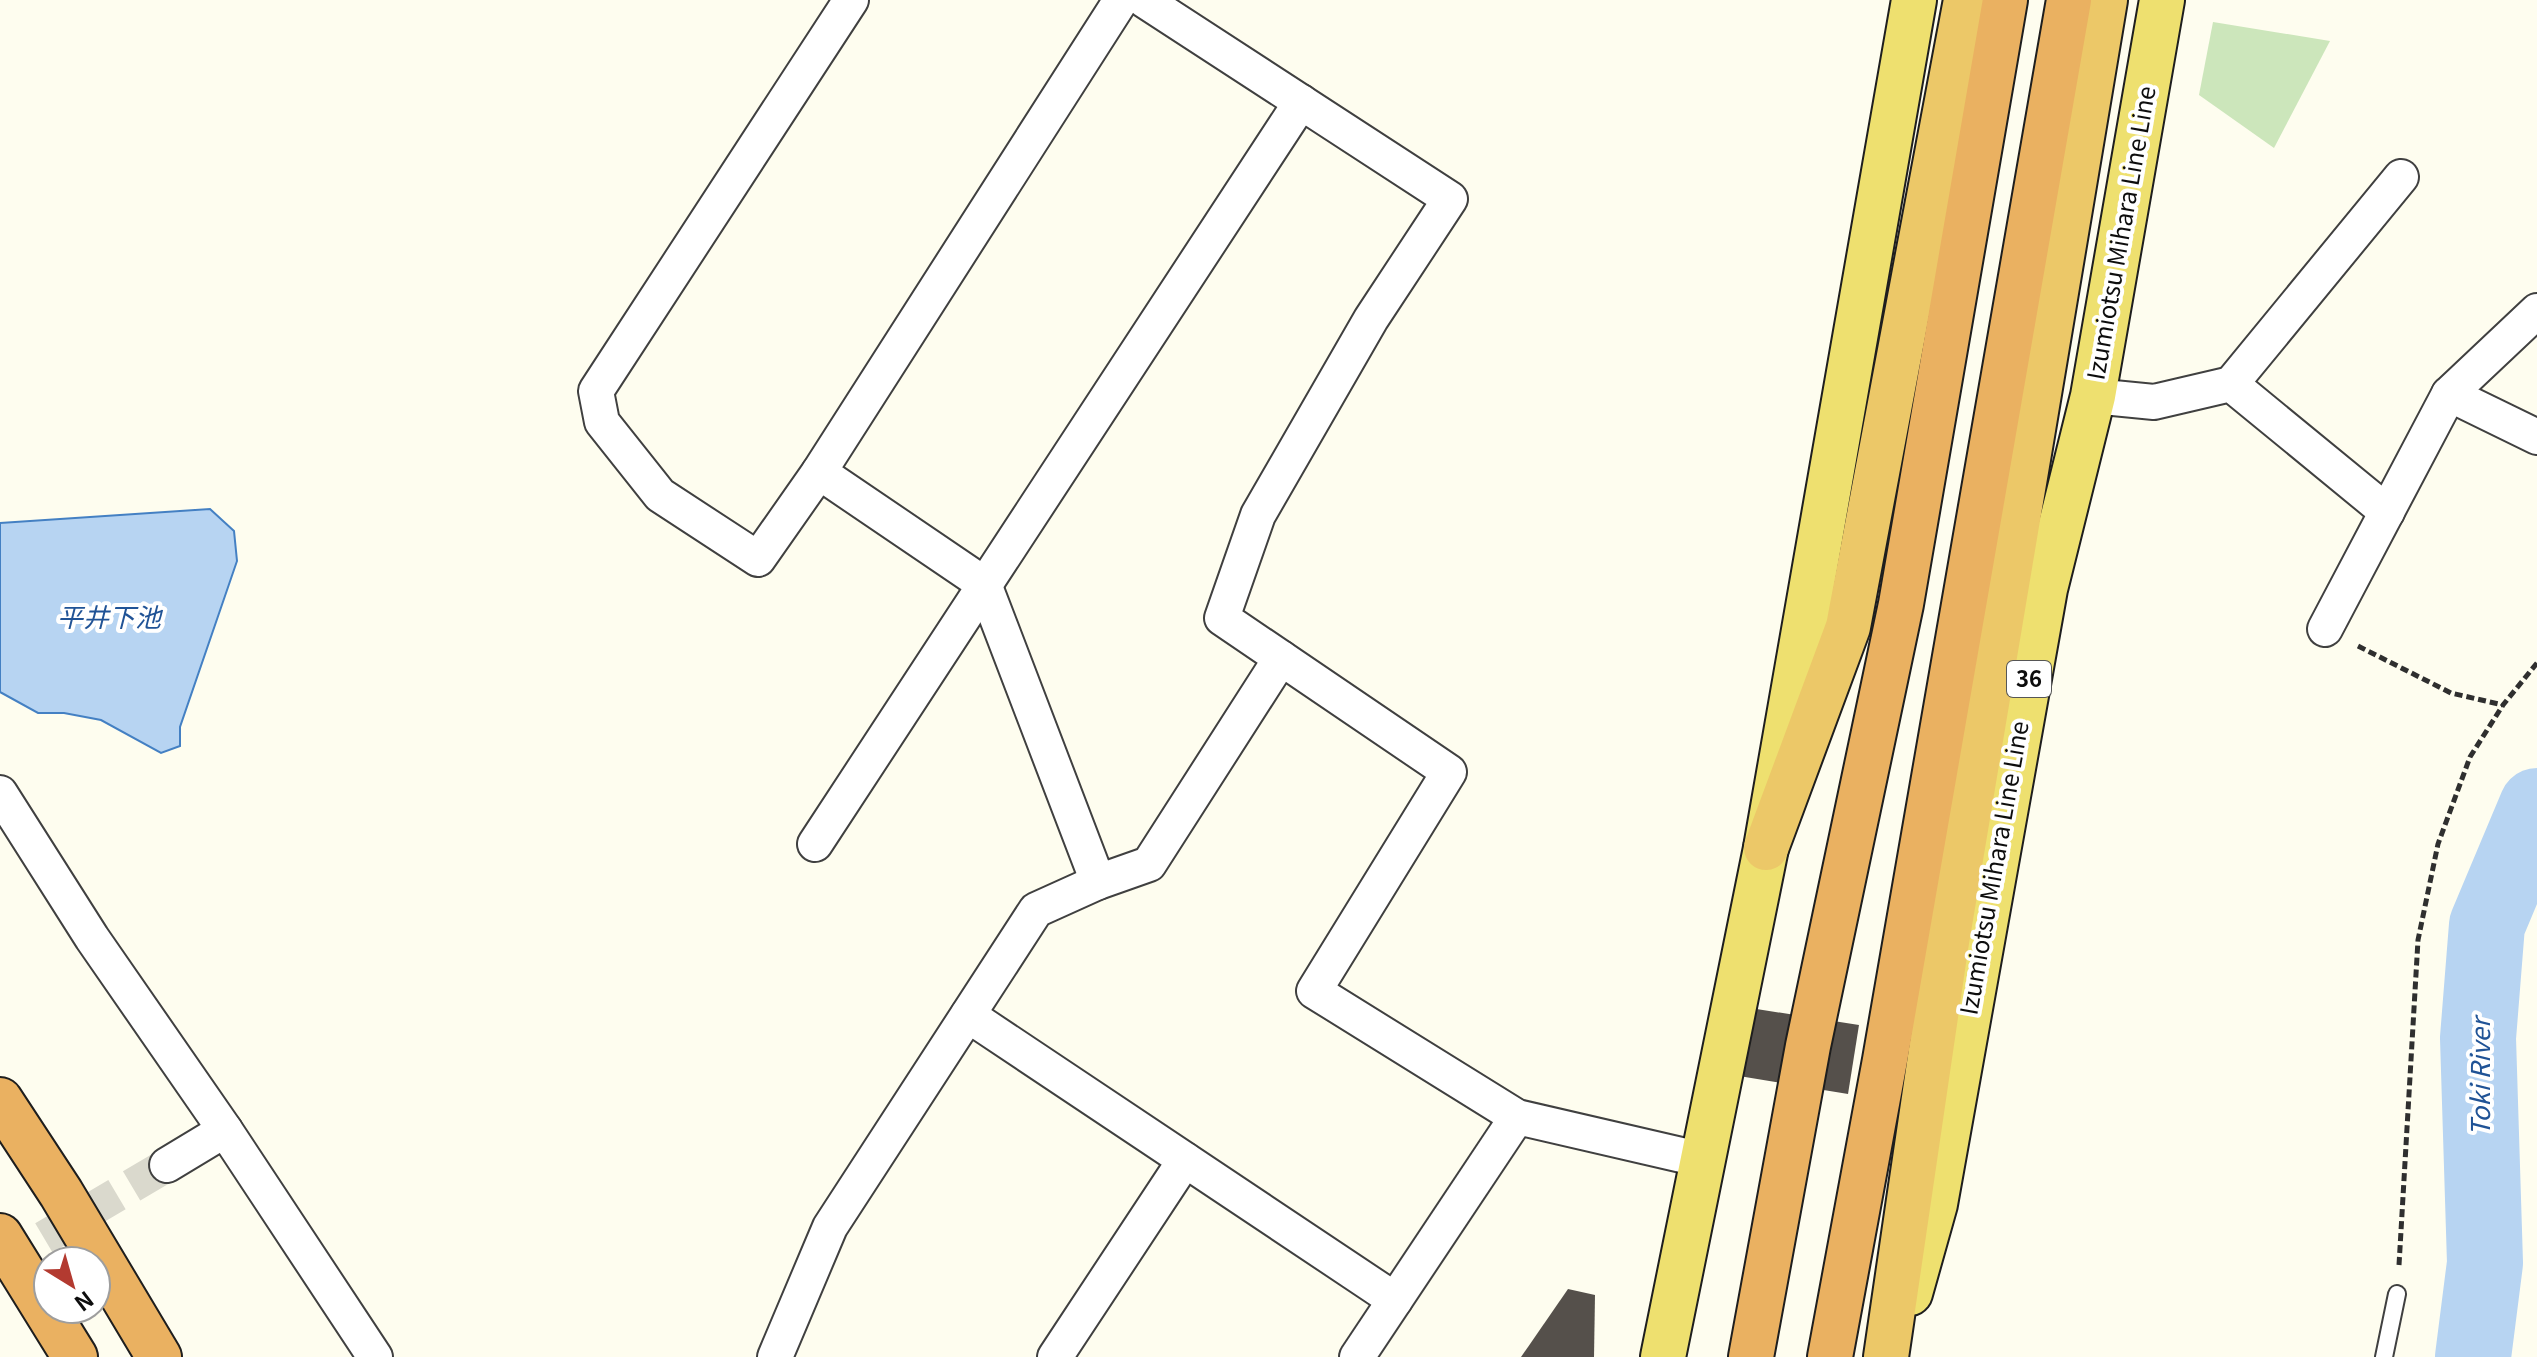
<svg xmlns="http://www.w3.org/2000/svg" width="2537" height="1357" font-family="Georgia,'Noto Sans JP',serif">
	<rect width="100%" height="100%" fill="#fefdef"/>
	<!-- green -->
	<polygon fill="#cce6bb" points="2213,22 2330,41 2274,148 2199,95"/>
	<!-- water -->
	<polygon fill="#b7d4f2" stroke="#4480c3" stroke-width="2" points="210,509 234,531 237,561 180,727 180,746 161,753 101,720 64,713 38,713 0,692 0,523"/>
	<g fill="none" stroke-linecap="round" stroke-linejoin="round">
		<!-- river -->
		<polyline stroke="#b7d4f2" stroke-width="76" points="2473,1357 2485,1263 2478,1038 2487,925 2537,806"/>
	</g>
	<!-- building -->
	<g fill="#55504b">
		<polygon points="1744,1007 1859,1025 1848,1094 1733,1075"/>
		<polygon points="1568,1289 1595,1295 1594,1357 1521,1357"/>
	</g>
	<g fill="none" stroke-linecap="round" stroke-linejoin="round">
		<!-- minor-tunnel -->
		<polyline stroke="#dad9cd" stroke-width="34" stroke-dasharray="34 17" stroke-linecap="butt" points="0,1264 167,1165"/>
		<defs>
			<polyline id="service" points="2384,1357 2397,1294"/>
			<g id="minor">
				<polyline points="851,0 596,391 602,422 660,495 758,559 819,472 984,584 1098,882"/>
				<polyline points="1144,0 1450,199 1371,319 1258,515 1222,618 1449,772 1314,991 1517,1117 1703,1160"/>
				<polyline points="2231,384 2401,177"/>
				<polyline points="2449,394 2537,437"/>
				<polyline points="2093,396 2154,402 2231,384 2387,512"/>
				<polyline points="819,472 1121,0"/>
				<polyline points="2325,629 2449,394 2537,311"/>
				<polyline points="0,793 92,938 225,1130 375,1357"/>
				<polyline points="815,844 1301,102"/>
				<polyline points="968,1015 1395,1300"/>
				<polyline points="167,1165 225,1130"/>
				<polyline points="775,1357 830,1227 1036,910 1098,882 1149,864 1281,658"/>
				<polyline points="1055,1357 1185,1160"/>
				<polyline points="1357,1357 1517,1117"/>
			</g>
			<g id="primary">
				<polyline points="1910,1293 1935,1204 2045,589 2093,396 2162,0"/>
				<polyline points="1663,1357 1766,848 1914,0"/>
			</g>
			<g id="trunk">
				<polyline points="1766,848 1848,627 1966,0"/>
				<polyline points="1886,1357 1946,948 2105,0"/>
			</g>
			<g id="motorway">
				<polyline points="0,1100 61,1193 159,1357"/>
				<polyline points="0,1236 75,1357"/>
				<polyline points="1751,1357 1808,1046 1901,604 2005,0"/>
				<polyline points="1830,1357 1885,1060 2069,0"/>
			</g>
		</defs>
		<!-- service casing -->
		<use href="#service" stroke="#404040" stroke-width="20"/>
		<!-- minor casing -->
		<use href="#minor" stroke="#404040" stroke-width="38"/>
		<!-- primary casing -->
		<use href="#primary" stroke="#1e1e1e" stroke-width="48"/>
		<!-- trunk casing -->
		<use href="#trunk" stroke="#1e1e1e" stroke-width="48"/>
		<!-- motorway casing -->
		<use href="#motorway" stroke="#1e1e1e" stroke-width="48"/>
		<!-- path -->
		<g stroke="#2f2f2f" stroke-width="5" stroke-dasharray="8 4" stroke-linecap="butt">
			<polyline points="2358,646 2451,693 2503,705"/>
			<polyline points="2399,1265 2418,940 2438,844 2470,757 2503,705 2537,663"/>
		</g>
		<!-- service -->
		<use href="#service" stroke="#fff" stroke-width="16"/>
		<!-- minor -->
		<use href="#minor" stroke="#fff" stroke-width="34"/>
		<!-- primary -->
		<use href="#primary" stroke="#eee06f" stroke-width="44"/>
		<!-- trunk -->
		<use href="#trunk" stroke="#ecc868" stroke-width="44"/>
		<!-- motorway -->
		<use href="#motorway" stroke="#eab161" stroke-width="44"/>
	</g>
	<g text-anchor="middle" stroke-width="8" stroke-linejoin="round" paint-order="stroke">
		<!-- shield labels -->
		<rect fill="#fff" stroke="#565656" stroke-width="2" x="2007" y="661" width="44" height="36" rx="6"/>
		<g font-size="22" font-weight="bold" fill="#0d0d0d">
			<text x="2029" y="687">36</text>
		</g>
		<!-- street labels -->
		<g font-size="24" fill="#0d0d0d" stroke="#fff">
			<text transform="translate(2122 233) rotate(-80)" y="8">Izumiotsu Mihara Line Line</text>
			<text transform="translate(1995 868) rotate(-80)" y="8">Izumiotsu Mihara Line Line</text>
		</g>
		<!-- water labels -->
		<g font-size="26" font-style="italic" fill="#205396" stroke="#fff">
			<text x="109" y="627">平井下池</text>
			<text transform="translate(2481 1077) rotate(-90)" y="9">Toki River</text>
		</g>
	</g>
	<!-- north arrow -->
	<g transform="translate(72 1285) rotate(143)"><circle r="38" fill="#ffffff" stroke="#9e9e9e" stroke-width="2"/>
	<path d="M0-6L14 30L0 20L-14 30Z" fill="#b33a30"/>
	<text y="-12" font-size="22" font-weight="bold" text-anchor="middle" fill="#0d0d0d">N</text>
	</g>
</svg>
